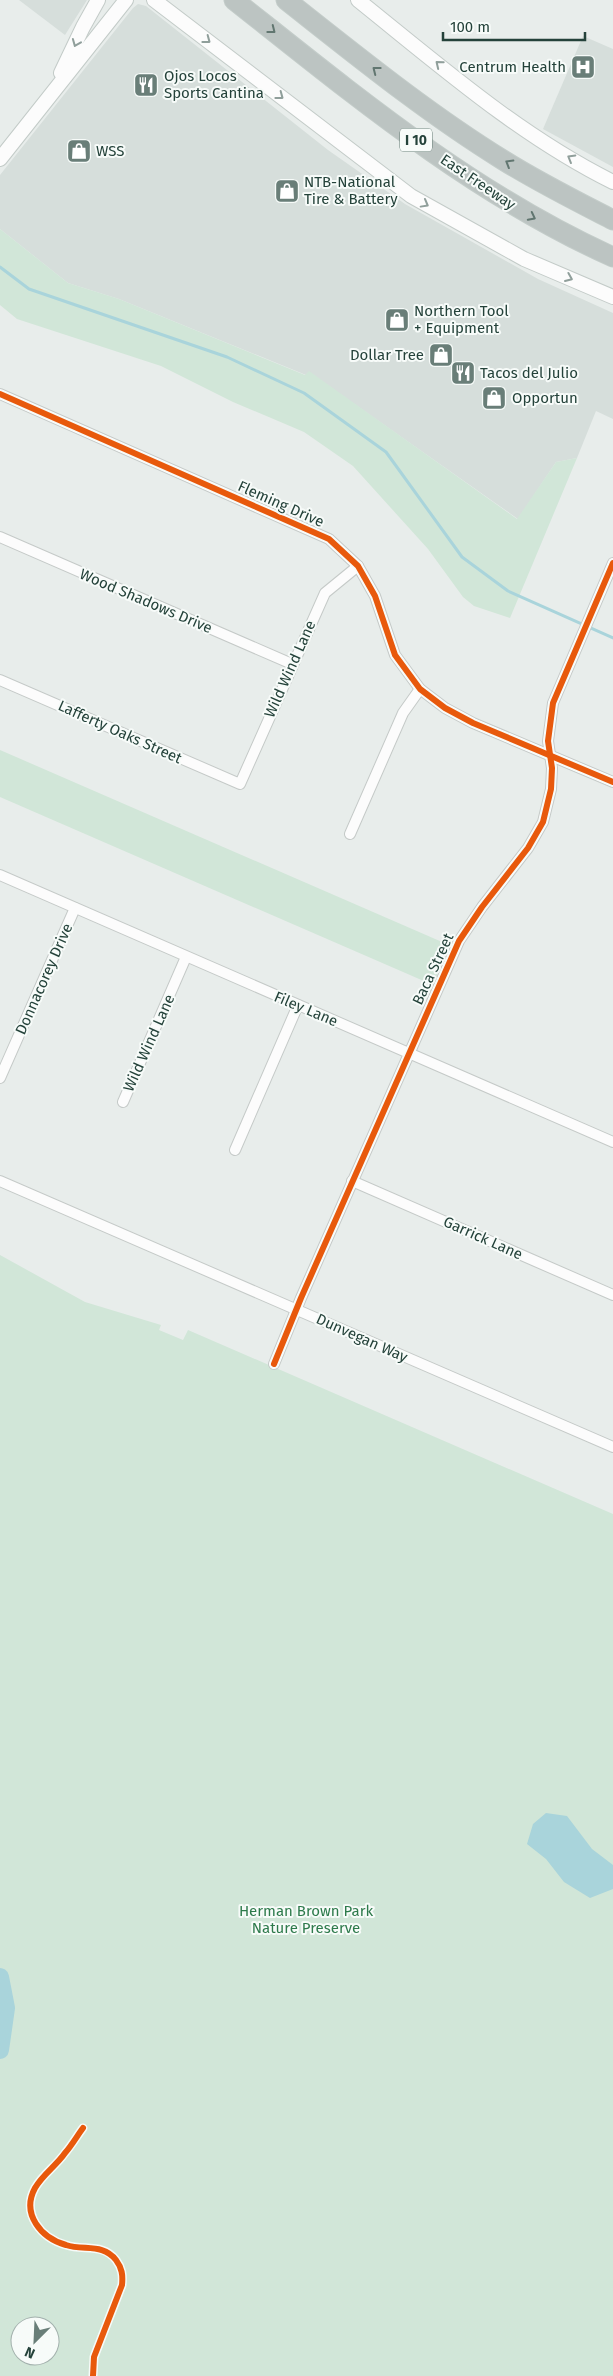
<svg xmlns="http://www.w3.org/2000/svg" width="613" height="2376" font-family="'Fira Sans',sans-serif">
	<rect width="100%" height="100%" fill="#e8edeb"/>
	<!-- built -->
	<g fill="#d6dedb">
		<polygon points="19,0 87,0 65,35"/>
		<polygon points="138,4 146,6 328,150 405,204 538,279 613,313 613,419 596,411 577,458 556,462 518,519 309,372 306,375 119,299 68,283 0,229 0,175 133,8"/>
		<polygon points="583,36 613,49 613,167 543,129"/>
	</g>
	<!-- green -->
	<g fill="#d1e6d8" fill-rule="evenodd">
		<polygon points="0,229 68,283 119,299 305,375 309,371 517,519 556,462 577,458 510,618 474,606 463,597 428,549 353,466 304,432 233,402 161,366 17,319 0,305"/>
		<polygon points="0,750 449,945 433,985 0,797"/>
		<path d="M0,1255L85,1302L161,1325L159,1330L183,1340L188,1330L613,1514V2376H0ZM20,2326H50V2356H20Z"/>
	</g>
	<!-- water -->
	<polygon fill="#a9d4db" points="546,1813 567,1816 592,1849 613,1865 613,1889 590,1898 564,1882 546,1859 527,1844 533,1824"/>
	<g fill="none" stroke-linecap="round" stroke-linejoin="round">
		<!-- stream -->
		<polyline stroke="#a9d4db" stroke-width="3" points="0,267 29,289 227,357 304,393 386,452 462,557 508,591 613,638"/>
		<!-- river -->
		<polyline stroke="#a9d4db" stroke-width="18" points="0,1977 6,2008 0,2050"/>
		<defs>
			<g id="street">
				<polyline points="0,394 329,539 358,566 375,596 395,655 420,689 445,708 473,723 613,782"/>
				<polyline points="0,537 292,664"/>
				<polyline points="0,680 240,784 325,593 358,566"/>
				<polyline points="350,834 403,713 420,689"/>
				<polyline points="0,875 613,1142"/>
				<polyline points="0,1078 75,908"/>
				<polyline points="123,1102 186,957"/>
				<polyline points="235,1150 298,1005"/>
				<polyline points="0,1181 613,1447"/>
				<polyline points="352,1181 613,1295"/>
				<polyline points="274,1364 301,1298 459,941 482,907 528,848 543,822 551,789 552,768 548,741 553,703 613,563"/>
			</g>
			<g id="secondary">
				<polyline points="154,0 411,196 524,259 613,297"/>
				<path d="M358,0C439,65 520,136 613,182"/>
				<polyline points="61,73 83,27 98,0"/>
				<polyline points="0,159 126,0"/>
			</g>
			<g id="highway">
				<path d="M234,0C354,95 473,194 613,257"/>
				<path d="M286,0C357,56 427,113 503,160C538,182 576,201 613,220"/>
			</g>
		</defs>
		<!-- street casing -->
		<use href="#street" stroke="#c5cac8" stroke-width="12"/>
		<!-- secondary casing -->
		<use href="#secondary" stroke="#c3cbc8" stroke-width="16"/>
		<!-- highway casing -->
		<use href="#highway" stroke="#c3ccc9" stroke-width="21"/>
		<!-- street -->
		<use href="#street" stroke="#fcfcfc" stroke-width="10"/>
		<!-- secondary -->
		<use href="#secondary" stroke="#fcfcfc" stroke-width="14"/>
		<!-- highway -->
		<use href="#highway" stroke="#bcc4c2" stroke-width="19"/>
		<defs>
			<g id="cycleway">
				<polyline points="0,394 329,539 358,566 375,596 395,655 420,689 445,708 473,723 613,782"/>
				<polyline points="274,1364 301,1298 459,941 482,907 528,848 543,822 551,789 552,768 548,741 553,703 613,563"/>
				<path d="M83,2128C77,2136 72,2145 65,2153C56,2166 43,2174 35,2188C21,2214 41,2238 66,2245C84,2251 103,2243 116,2260C122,2268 123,2275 122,2285L94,2357L93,2376"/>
			</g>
		</defs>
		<!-- cycleway casing -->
		<use href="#cycleway" stroke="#f7fbf9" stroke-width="9"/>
		<!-- cycleway -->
		<use href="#cycleway" stroke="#e8590c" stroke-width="6"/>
	</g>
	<!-- one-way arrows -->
	<defs><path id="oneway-chevron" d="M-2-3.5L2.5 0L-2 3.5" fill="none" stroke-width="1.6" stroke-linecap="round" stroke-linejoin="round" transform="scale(1.25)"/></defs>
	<g stroke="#617670">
		<use href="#oneway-chevron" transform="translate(272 30) rotate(38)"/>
		<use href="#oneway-chevron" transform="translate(376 70) rotate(-142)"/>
		<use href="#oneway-chevron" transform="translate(509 163) rotate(-149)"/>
		<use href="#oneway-chevron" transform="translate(532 217) rotate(27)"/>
	</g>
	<g stroke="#909f9b">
		<use href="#oneway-chevron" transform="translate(207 40) rotate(37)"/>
		<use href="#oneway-chevron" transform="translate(76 43) rotate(112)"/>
		<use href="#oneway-chevron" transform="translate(439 64) rotate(-141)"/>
		<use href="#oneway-chevron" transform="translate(280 96) rotate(37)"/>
		<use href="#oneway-chevron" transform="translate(571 158) rotate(-150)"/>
		<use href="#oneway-chevron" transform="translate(425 204) rotate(29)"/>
		<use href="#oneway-chevron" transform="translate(569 278) rotate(23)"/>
	</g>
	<!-- icons -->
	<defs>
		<symbol id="hospital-square" viewBox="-11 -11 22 22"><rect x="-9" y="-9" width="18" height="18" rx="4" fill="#697e78" stroke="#f7fbf9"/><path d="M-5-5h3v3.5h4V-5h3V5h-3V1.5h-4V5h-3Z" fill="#fff"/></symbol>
		<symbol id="restaurant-square" viewBox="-11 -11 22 22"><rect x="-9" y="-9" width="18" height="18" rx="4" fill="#697e78" stroke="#f7fbf9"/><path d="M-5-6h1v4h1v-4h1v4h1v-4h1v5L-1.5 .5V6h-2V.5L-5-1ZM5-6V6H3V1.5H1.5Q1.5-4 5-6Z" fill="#fff"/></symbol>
		<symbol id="shop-square" viewBox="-11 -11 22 22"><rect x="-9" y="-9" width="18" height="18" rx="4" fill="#697e78" stroke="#f7fbf9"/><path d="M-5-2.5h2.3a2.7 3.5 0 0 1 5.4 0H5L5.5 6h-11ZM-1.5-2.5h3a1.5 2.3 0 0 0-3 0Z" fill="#fff"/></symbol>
	</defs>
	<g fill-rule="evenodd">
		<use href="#hospital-square" x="569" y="53" width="28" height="28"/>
		<use href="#restaurant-square" x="132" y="71" width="28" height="28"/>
		<use href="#shop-square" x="65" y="137" width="28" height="28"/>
		<use href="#shop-square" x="273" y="177" width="28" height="28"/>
		<use href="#shop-square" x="383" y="306" width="28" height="28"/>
		<use href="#shop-square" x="427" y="341" width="28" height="28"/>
		<use href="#restaurant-square" x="449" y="359" width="28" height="28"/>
		<use href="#shop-square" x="480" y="384" width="28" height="28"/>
	</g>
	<g text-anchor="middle" stroke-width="4" stroke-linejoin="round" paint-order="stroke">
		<!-- shield labels -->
		<rect fill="#f7fbf9" stroke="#637a73" stroke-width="1" x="400" y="128.5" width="32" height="23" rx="4"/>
		<g font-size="14" font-weight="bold" fill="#24423a">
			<text x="416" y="145">I 10</text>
		</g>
		<!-- poi labels -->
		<g font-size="15" fill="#24423a" stroke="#f7fbf9" text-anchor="start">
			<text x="566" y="72" text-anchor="end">Centrum Health</text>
			<text x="164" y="81">Ojos Locos<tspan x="164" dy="17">Sports Cantina</tspan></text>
			<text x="96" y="156">WSS</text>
			<text x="304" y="187">NTB-National<tspan x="304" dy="17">Tire &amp; Battery</tspan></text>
			<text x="414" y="316">Northern Tool<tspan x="414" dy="17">+ Equipment</tspan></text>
			<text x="424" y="360" text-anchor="end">Dollar Tree</text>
			<text x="480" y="378">Tacos del Julio</text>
			<text x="512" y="403">Opportun</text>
		</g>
		<!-- street labels -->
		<g font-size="15" fill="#24423a" stroke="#f7fbf9">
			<text transform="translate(478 182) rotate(34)" y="5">East Freeway</text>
			<text transform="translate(281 504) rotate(24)" y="5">Fleming Drive</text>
			<text transform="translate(146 601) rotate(23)" y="5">Wood Shadows Drive</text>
			<text transform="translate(290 669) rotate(-66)" y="5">Wild Wind Lane</text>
			<text transform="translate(120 732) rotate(24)" y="5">Lafferty Oaks Street</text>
			<text transform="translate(433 969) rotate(-65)" y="5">Baca Street</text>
			<text transform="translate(44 979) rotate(-66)" y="5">Donnacorey Drive</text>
			<text transform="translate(306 1009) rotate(23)" y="5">Filey Lane</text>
			<text transform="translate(149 1043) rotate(-66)" y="5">Wild Wind Lane</text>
			<text transform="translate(483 1238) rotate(24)" y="5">Garrick Lane</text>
			<text transform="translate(362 1338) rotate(24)" y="5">Dunvegan Way</text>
		</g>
		<!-- park labels -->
		<g font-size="15" fill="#2d7a4b" stroke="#f7fbf9">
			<text x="306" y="1916">Herman Brown Park<tspan x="306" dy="17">Nature Preserve</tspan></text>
		</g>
	</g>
	<!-- north arrow -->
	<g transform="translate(35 2341) rotate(204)"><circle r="24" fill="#f7fbf9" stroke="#a3b1ad"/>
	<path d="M0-4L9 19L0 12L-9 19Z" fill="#697e78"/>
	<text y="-8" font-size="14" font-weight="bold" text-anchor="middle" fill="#24423a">N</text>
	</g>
	<!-- scale -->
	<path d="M443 32v8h142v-8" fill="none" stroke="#24423a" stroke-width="2.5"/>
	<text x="450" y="32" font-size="15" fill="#24423a" stroke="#f7fbf9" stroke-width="4" paint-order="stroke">100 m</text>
</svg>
